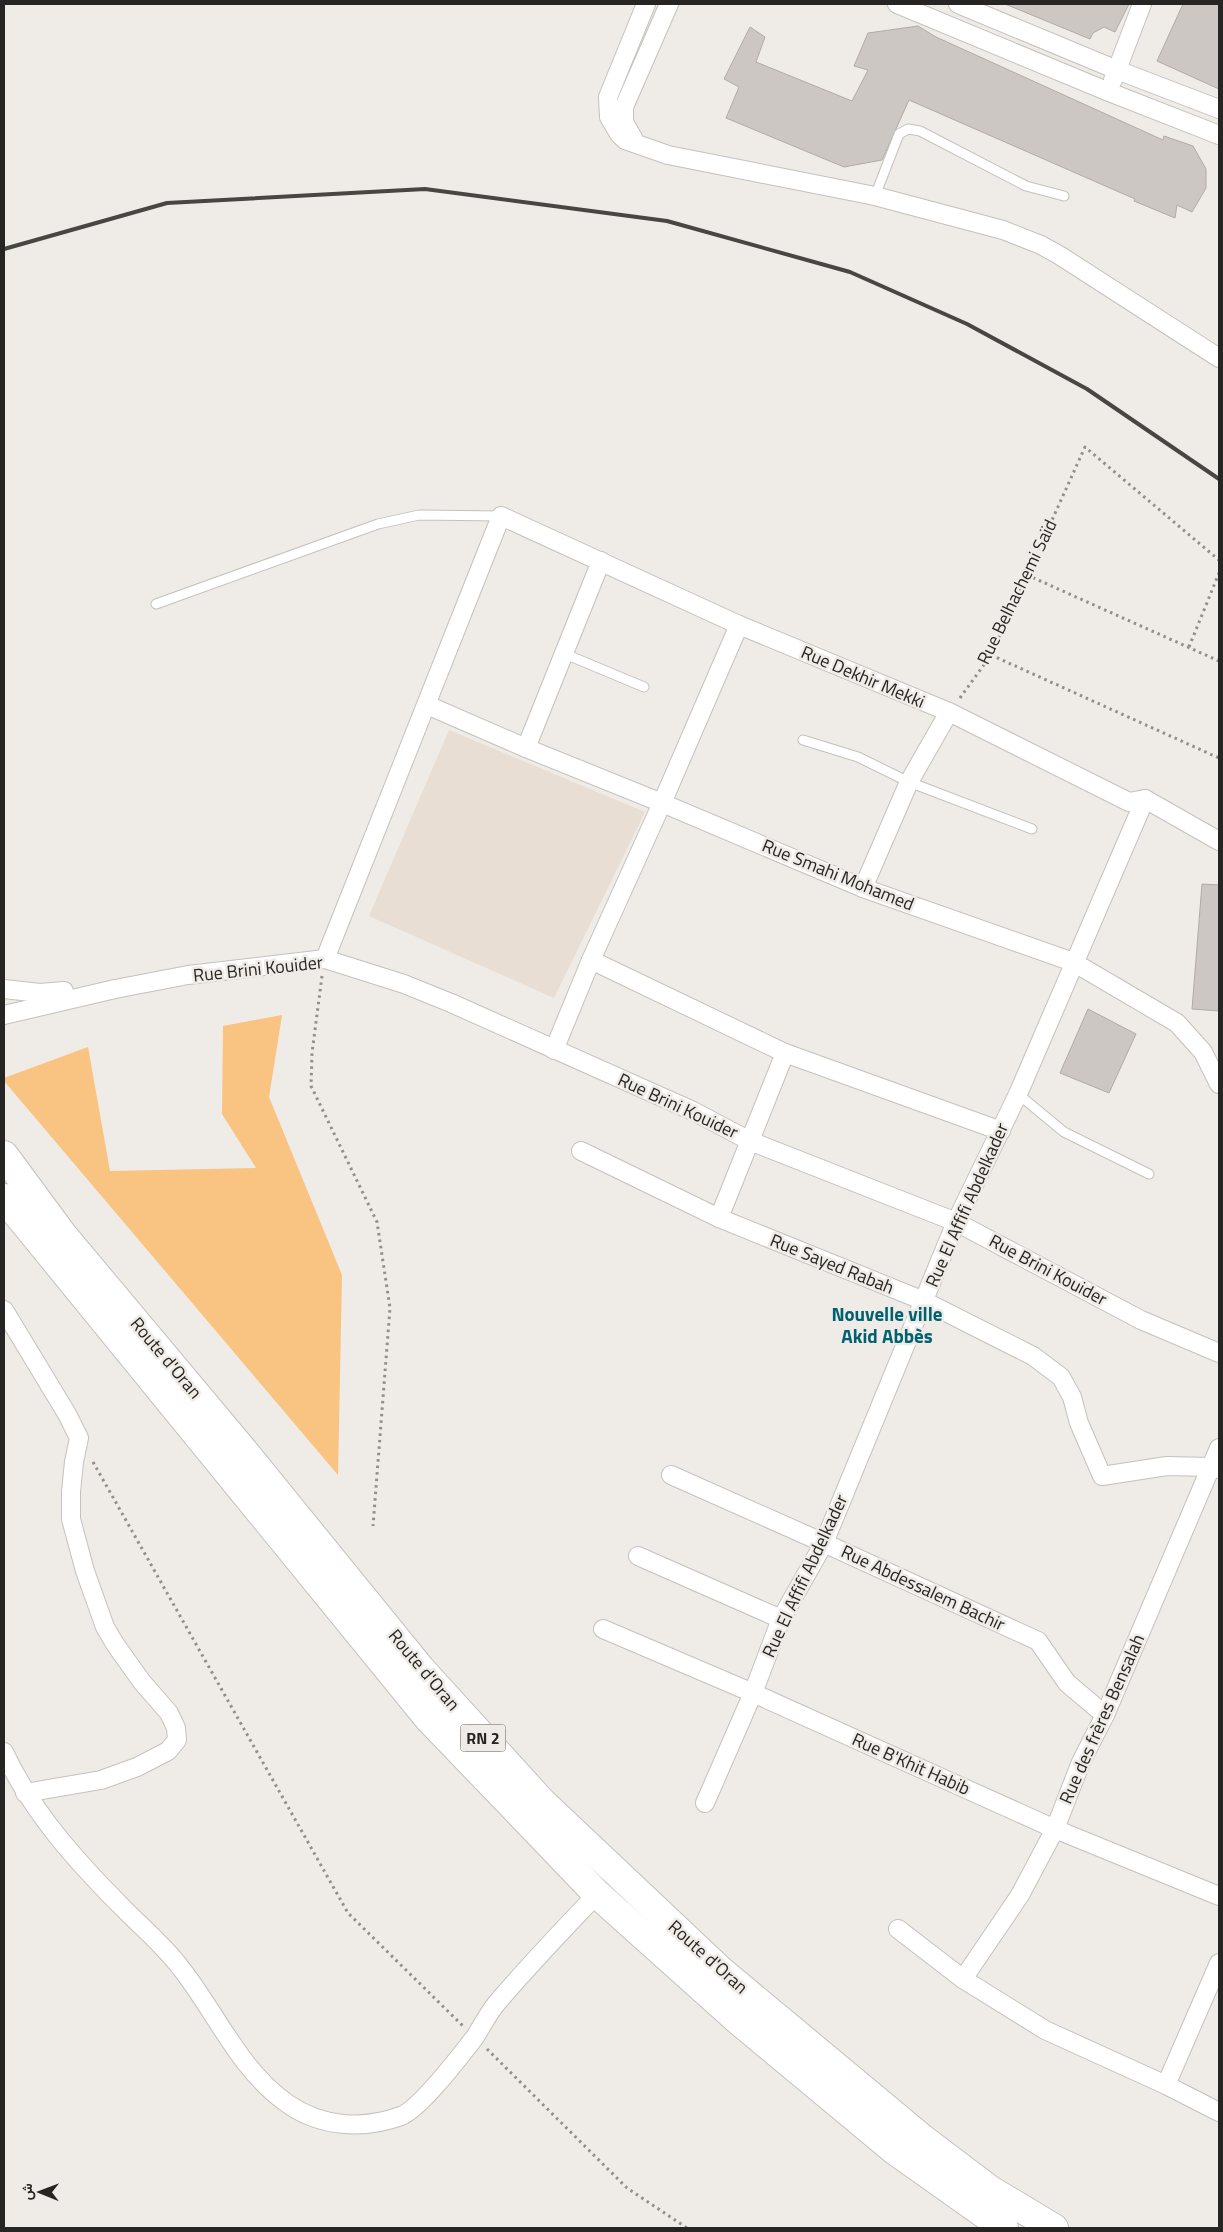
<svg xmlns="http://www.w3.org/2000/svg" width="1223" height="2232" font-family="'Titillium Web',Vazirmatn,sans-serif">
	<rect width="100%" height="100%" fill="#efebe6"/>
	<!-- built -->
	<polygon fill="#e8ded3" points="449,730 645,812 554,998 369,916"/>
	<!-- green -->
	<polygon fill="#f9c381" points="282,1015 269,1097 342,1275 338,1475 4,1081 4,1078 88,1047 110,1171 256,1168 222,1114 223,1026"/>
	<!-- building -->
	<g fill="#ccc7c2" stroke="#b0aba6">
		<polygon points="1005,4 1129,4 1115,32 1104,27 1093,33 1090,39"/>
		<polygon points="1183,4 1219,4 1219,89 1157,61"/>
		<polygon points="918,26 936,37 1163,140 1164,136 1193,146 1206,169 1206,188 1192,212 1177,205 1175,218 1134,201 1135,199 909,100 882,160 844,167 726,118 739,87 724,79 750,27 765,37 756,62 852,101 868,70 854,66 868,33"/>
		<polygon points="1202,884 1219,885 1219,1011 1192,1009"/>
		<polygon points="1088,1009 1136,1034 1109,1093 1060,1073"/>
	</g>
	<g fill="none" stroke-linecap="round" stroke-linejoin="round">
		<defs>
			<g id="service">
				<polyline points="875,196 899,134 908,129 920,131 1026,186 1064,196"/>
				<polyline points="156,604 378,524 419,515 501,516"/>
				<polyline points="565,654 644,687"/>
				<polyline points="803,740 858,757 909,782 1032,829"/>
				<polyline points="1018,1094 1064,1132 1149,1174"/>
			</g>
			<g id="minor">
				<polyline points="646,4 608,97 609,117 619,134 625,140 668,155 875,196 1003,230 1041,245 1059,255 1219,358"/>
				<polyline points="897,4 1109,92 1219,135"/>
				<polyline points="958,4 1117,70 1219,109"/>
				<polyline points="1113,80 1142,4"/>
				<polyline points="633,138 624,122 624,107 669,4"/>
				<polyline points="427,705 526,748 662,803 863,888 1073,962 1177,1023 1203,1052 1219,1084"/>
				<polyline points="526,748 601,561"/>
				<polyline points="863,888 909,782 949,712"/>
				<polyline points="325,959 501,516 739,625 949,712 1129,802 1145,799 1219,841"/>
				<polyline points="591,960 785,1053 1001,1131"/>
				<polyline points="4,989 40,993 64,991"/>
				<polyline points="4,1015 115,989 188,975 325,959 404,984 451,1003 693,1111 750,1141 956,1222 1141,1320 1219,1353"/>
				<polyline points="554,1050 591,960 662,803 739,625"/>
				<polyline points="581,1151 719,1218 924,1301 1033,1356 1061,1377 1072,1397 1079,1423 1102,1476 1167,1466 1212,1467 1219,1469"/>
				<polyline points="719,1218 785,1053"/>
				<polyline points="4,1310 67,1414 79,1438 74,1462 71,1492 71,1519 85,1571 105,1627 115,1644 142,1682 169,1713 176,1728 177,1740 168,1751 137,1767 101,1780 25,1793"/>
				<polyline points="671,1475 824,1543 1038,1641 1067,1683 1105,1715"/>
				<polyline points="638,1556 781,1619"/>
				<polyline points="603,1629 753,1693 1055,1829 1219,1896"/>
				<path d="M4,1752C33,1814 78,1863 126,1911C144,1929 164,1946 180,1967C216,2012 239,2070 288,2104C321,2127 363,2130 401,2116C421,2108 461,2055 475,2037C482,2026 488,2014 496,2004C528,1966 563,1930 597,1894"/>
				<polyline points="705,1803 753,1693 781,1619 824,1543 956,1222 1018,1094 1145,799"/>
				<polyline points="898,1929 963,1979 1045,2030 1166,2085 1219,1963"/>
				<polyline points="963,1979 1020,1895 1055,1829 1081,1762 1105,1715 1219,1448"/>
				<polyline points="1166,2085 1219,2112"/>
			</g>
			<g id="primary">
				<polyline points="4,1155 63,1235 243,1450 421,1669 542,1802 720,1970 923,2139 989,2189 1054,2228"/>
				<polyline points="4,1198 428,1718 597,1894 740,2022 894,2150 1004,2228"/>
			</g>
		</defs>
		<!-- service casing -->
		<use href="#service" stroke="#c5c1bc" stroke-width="11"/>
		<!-- minor casing -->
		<use href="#minor" stroke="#c5c1bc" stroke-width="20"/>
		<!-- primary casing -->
		<use href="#primary" stroke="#c5c1bc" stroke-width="30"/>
		<!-- path -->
		<g stroke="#928f8b" stroke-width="3" stroke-dasharray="2.5 4" stroke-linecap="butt">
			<polyline points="1027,575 1219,661"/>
			<polyline points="1189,647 1219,573"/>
			<polyline points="991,655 1219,758"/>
			<polyline points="960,698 991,655 1085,447 1219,560"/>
			<polyline points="322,976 312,1053 311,1086 377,1222 390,1308 373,1526"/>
			<polyline points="93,1462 348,1913 463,2026"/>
			<polyline points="487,2049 627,2188 687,2228"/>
		</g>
		<!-- service -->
		<use href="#service" stroke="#fff" stroke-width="9"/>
		<!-- minor -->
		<use href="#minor" stroke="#fff" stroke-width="18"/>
		<!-- primary -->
		<use href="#primary" stroke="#fff" stroke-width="28"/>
		<!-- rail -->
		<polyline stroke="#484643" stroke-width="4" points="4,249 167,203 425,189 667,221 850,272 967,324 1087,389 1219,479"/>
	</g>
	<g text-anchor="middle" stroke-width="5" stroke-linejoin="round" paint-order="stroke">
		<!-- shield labels -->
		<rect fill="#efebe6" stroke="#63605e" stroke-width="1" x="460.5" y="1724.5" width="45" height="27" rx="4"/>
		<g font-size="16" font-weight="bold" fill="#272523">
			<text x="483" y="1744">RN 2</text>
		</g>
		<!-- street labels -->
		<g font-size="18" fill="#272523" stroke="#efebe6">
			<text transform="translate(1017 592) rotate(-64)" y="6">Rue Belhachemi Saïd</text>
			<text transform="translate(863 677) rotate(23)" y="6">Rue Dekhir Mekki</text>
			<text transform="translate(838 875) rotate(22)" y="6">Rue Smahi Mohamed</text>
			<text transform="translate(258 969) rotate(-6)" y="6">Rue Brini Kouider</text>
			<text transform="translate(678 1106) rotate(25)" y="6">Rue Brini Kouider</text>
			<text transform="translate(967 1205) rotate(-66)" y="6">Rue El Affifi Abdelkader</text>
			<text transform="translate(832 1264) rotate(22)" y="6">Rue Sayed Rabah</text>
			<text transform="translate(1048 1270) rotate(28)" y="6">Rue Brini Kouider</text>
			<text transform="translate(166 1358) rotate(50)" y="6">Route d'Oran</text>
			<text transform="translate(805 1576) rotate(-65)" y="6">Rue El Affifi Abdelkader</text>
			<text transform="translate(923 1588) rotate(25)" y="6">Rue Abdessalem Bachir</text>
			<text transform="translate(424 1670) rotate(50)" y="6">Route d'Oran</text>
			<text transform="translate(1102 1719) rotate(-66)" y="6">Rue des frères Bensalah</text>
			<text transform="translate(911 1764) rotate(24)" y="6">Rue B'Khit Habib</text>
			<text transform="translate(708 1957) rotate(42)" y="6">Route d'Oran</text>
		</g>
		<!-- neighbourhood labels -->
		<g font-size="19" font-weight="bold" fill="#006271" stroke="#efebe6">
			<text x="887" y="1321">Nouvelle ville<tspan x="887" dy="22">Akid Abbès</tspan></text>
		</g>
	</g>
	<!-- border -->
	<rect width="1223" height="2232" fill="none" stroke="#272523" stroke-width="10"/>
	<!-- north arrow -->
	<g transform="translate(40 2192) rotate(271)" stroke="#efebe6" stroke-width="4" paint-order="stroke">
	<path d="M0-4L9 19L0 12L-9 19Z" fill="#272523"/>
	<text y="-8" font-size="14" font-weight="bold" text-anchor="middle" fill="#272523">ش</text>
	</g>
</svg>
